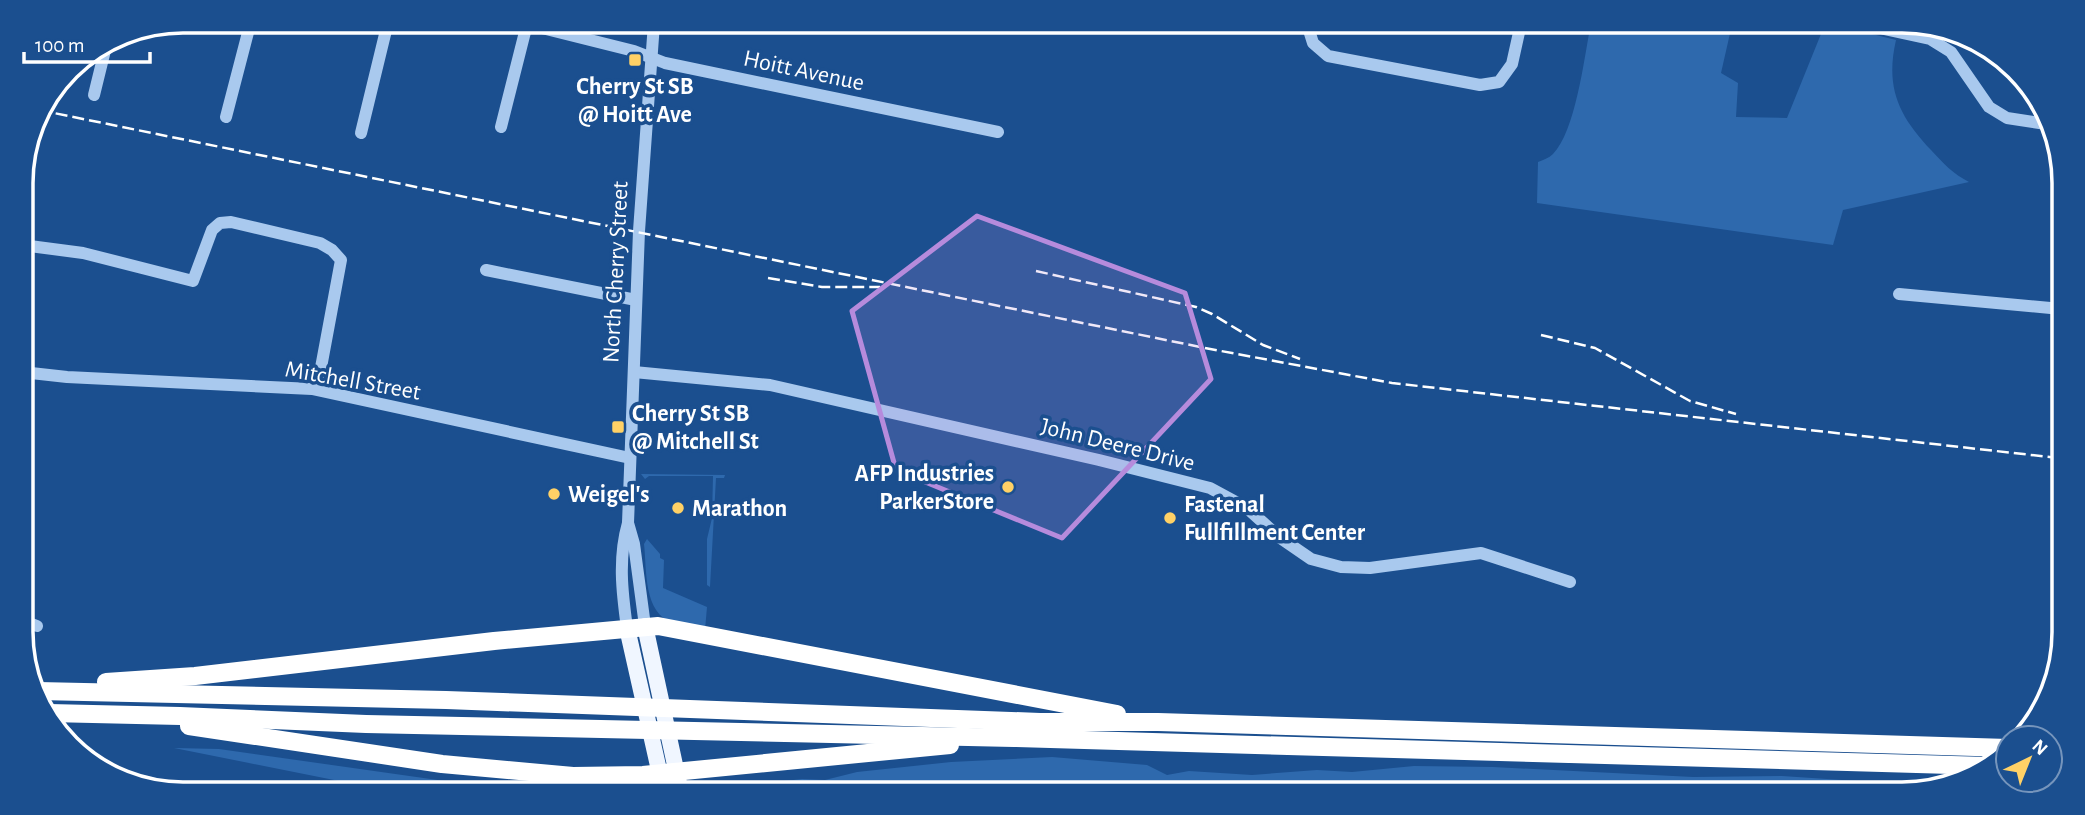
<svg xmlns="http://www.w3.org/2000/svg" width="2085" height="815" font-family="'Alegreya Sans',sans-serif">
	<rect width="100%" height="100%" fill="#1b4f8f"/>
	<!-- green -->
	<g fill="#2e69ad">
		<path d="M1590,28L1731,29L1721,73L1738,83L1736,117L1787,118L1823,29H1852L1896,40C1885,88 1899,116 1931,150C1943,163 1953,174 1969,182L1843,210L1833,245L1537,203L1538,162C1543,160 1549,158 1553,154C1575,132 1584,60 1590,28Z"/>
		<polygon points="641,474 725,475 724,478 716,478 710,587 707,585 707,539 712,518 713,476 649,476 645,479"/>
		<path d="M647,539L660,554V558L664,560L663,588L707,607L705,630C695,627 683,626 673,623C643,613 647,570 644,544Z"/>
		<polygon points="174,748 219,749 487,787 364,786"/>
		<polygon points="1052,757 1147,765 1167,775 1189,771 1252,775 1317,770 1352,772 1414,766 1493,767 1693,777 1782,776 1932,786 1912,794 723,788 802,779 825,780 857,772 951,762"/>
	</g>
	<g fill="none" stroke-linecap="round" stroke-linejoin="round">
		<!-- minor -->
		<g stroke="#a9c9ee" stroke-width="12">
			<polyline points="522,23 634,51 665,63 998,132"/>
			<polyline points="1308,27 1313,43 1328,56 1480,85 1499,82 1512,64 1520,28"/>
			<polyline points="1884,29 1930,39 1951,52 1989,107 2007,118 2046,124"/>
			<polyline points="94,95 107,42"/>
			<polyline points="226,117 251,21"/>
			<polyline points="501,127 527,24"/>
			<polyline points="361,133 388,22"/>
			<polyline points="22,245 83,253 193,281 212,230 220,223 231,222 320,243 332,250 341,260 317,389"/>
			<polyline points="486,270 636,300"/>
			<polyline points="1899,294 2061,309"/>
			<polyline points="22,372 67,377 312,389 630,458"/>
			<polyline points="634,372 770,385 1099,460 1210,488 1247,508 1279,537 1311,559 1341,567 1370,568 1481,553 1570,582"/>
			<polyline points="628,523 634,544 645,626"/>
			<polyline points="24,621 37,626"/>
			<path d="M627,628C622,592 618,558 628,523L639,231L654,23"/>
		</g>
		<!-- major -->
		<g stroke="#f0f6ff" stroke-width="16">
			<polyline points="645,626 680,788"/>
			<polyline points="627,628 663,788"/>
		</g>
		<!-- highway -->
		<g stroke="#fff" stroke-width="18">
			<polyline points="106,682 195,676 494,641 658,626 1117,714"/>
			<polyline points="38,691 446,700 1040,722 1158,722 2008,748"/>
			<polyline points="49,713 180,716 366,724 1014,738 1986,766"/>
			<polyline points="189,726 442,764 573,776 643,775 950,745"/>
		</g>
		<!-- rail -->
		<g stroke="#fff" stroke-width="2.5" stroke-dasharray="12 5" stroke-linecap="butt">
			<polyline points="39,110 1205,348 1392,383 2058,458"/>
			<polyline points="1036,271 1196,307 1212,314 1263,345 1300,359"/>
			<polyline points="768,278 822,287 880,287"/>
			<polyline points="1541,335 1595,348 1690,401 1736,414"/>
		</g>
	</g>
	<!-- marked area -->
	<path fill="#b68bdc" fill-opacity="0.2" stroke="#b68bdc" stroke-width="5" stroke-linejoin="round" d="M977,216L1185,293L1211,379L1062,538L896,470L852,311Z"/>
	<!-- markers -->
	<g fill="#ffd166" stroke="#1b4f8f" stroke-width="2.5">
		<rect x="628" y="53" width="14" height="14" rx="3.5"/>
		<rect x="611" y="420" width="14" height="14" rx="3.5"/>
		<circle cx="1008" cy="487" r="7"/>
		<circle cx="554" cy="494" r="7"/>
		<circle cx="678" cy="508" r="7"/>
		<circle cx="1170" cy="518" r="7"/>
	</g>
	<g text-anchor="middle" stroke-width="7" stroke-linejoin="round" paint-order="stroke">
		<!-- street labels -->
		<g font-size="24" fill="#fff" stroke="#1b4f8f">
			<text transform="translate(804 70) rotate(12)" y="8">Hoitt Avenue</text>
			<text transform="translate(615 272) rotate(-87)" y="8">North Cherry Street</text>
			<text transform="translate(353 380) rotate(10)" y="8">Mitchell Street</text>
			<text transform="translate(1118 444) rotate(14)" y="8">John Deere Drive</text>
		</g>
		<!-- poi labels -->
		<g font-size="24" font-weight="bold" fill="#fff" stroke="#1b4f8f" text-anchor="start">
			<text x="635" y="94" text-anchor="middle">Cherry St SB<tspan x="635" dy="28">@ Hoitt Ave</tspan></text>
			<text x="632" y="421">Cherry St SB<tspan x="632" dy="28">@ Mitchell St</tspan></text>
			<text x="994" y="481" text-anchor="end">AFP Industries<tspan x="994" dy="28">ParkerStore</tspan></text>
			<text x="568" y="502">Weigel's</text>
			<text x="1184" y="512">Fastenal<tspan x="1184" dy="28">Fullfillment Center</tspan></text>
			<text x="692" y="516">Marathon</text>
		</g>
	</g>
	<!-- crop -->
	<path d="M0 0H2085V815H0ZM183 33H1902A150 150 0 0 1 2052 183V632A150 150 0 0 1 1902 782H183A150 150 0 0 1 33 632V183A150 150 0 0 1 183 33Z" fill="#1b4f8f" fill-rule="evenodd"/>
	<path fill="none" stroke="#fff" stroke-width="3.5" d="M183 33H1902A150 150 0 0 1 2052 183V632A150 150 0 0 1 1902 782H183A150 150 0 0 1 33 632V183A150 150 0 0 1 183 33Z"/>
	<!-- north arrow -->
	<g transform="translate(2029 759) rotate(43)"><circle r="33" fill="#1b4f8f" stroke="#7695bc" stroke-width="2"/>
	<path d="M0-5L12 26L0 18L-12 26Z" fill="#ffd166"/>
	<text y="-10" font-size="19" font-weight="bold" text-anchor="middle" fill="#ffffff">N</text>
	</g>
	<!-- scale -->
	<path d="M24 52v10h126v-10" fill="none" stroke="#ffffff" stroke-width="3.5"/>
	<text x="35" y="52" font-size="21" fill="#ffffff" stroke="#1b4f8f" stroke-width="5" paint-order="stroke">100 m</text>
</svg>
